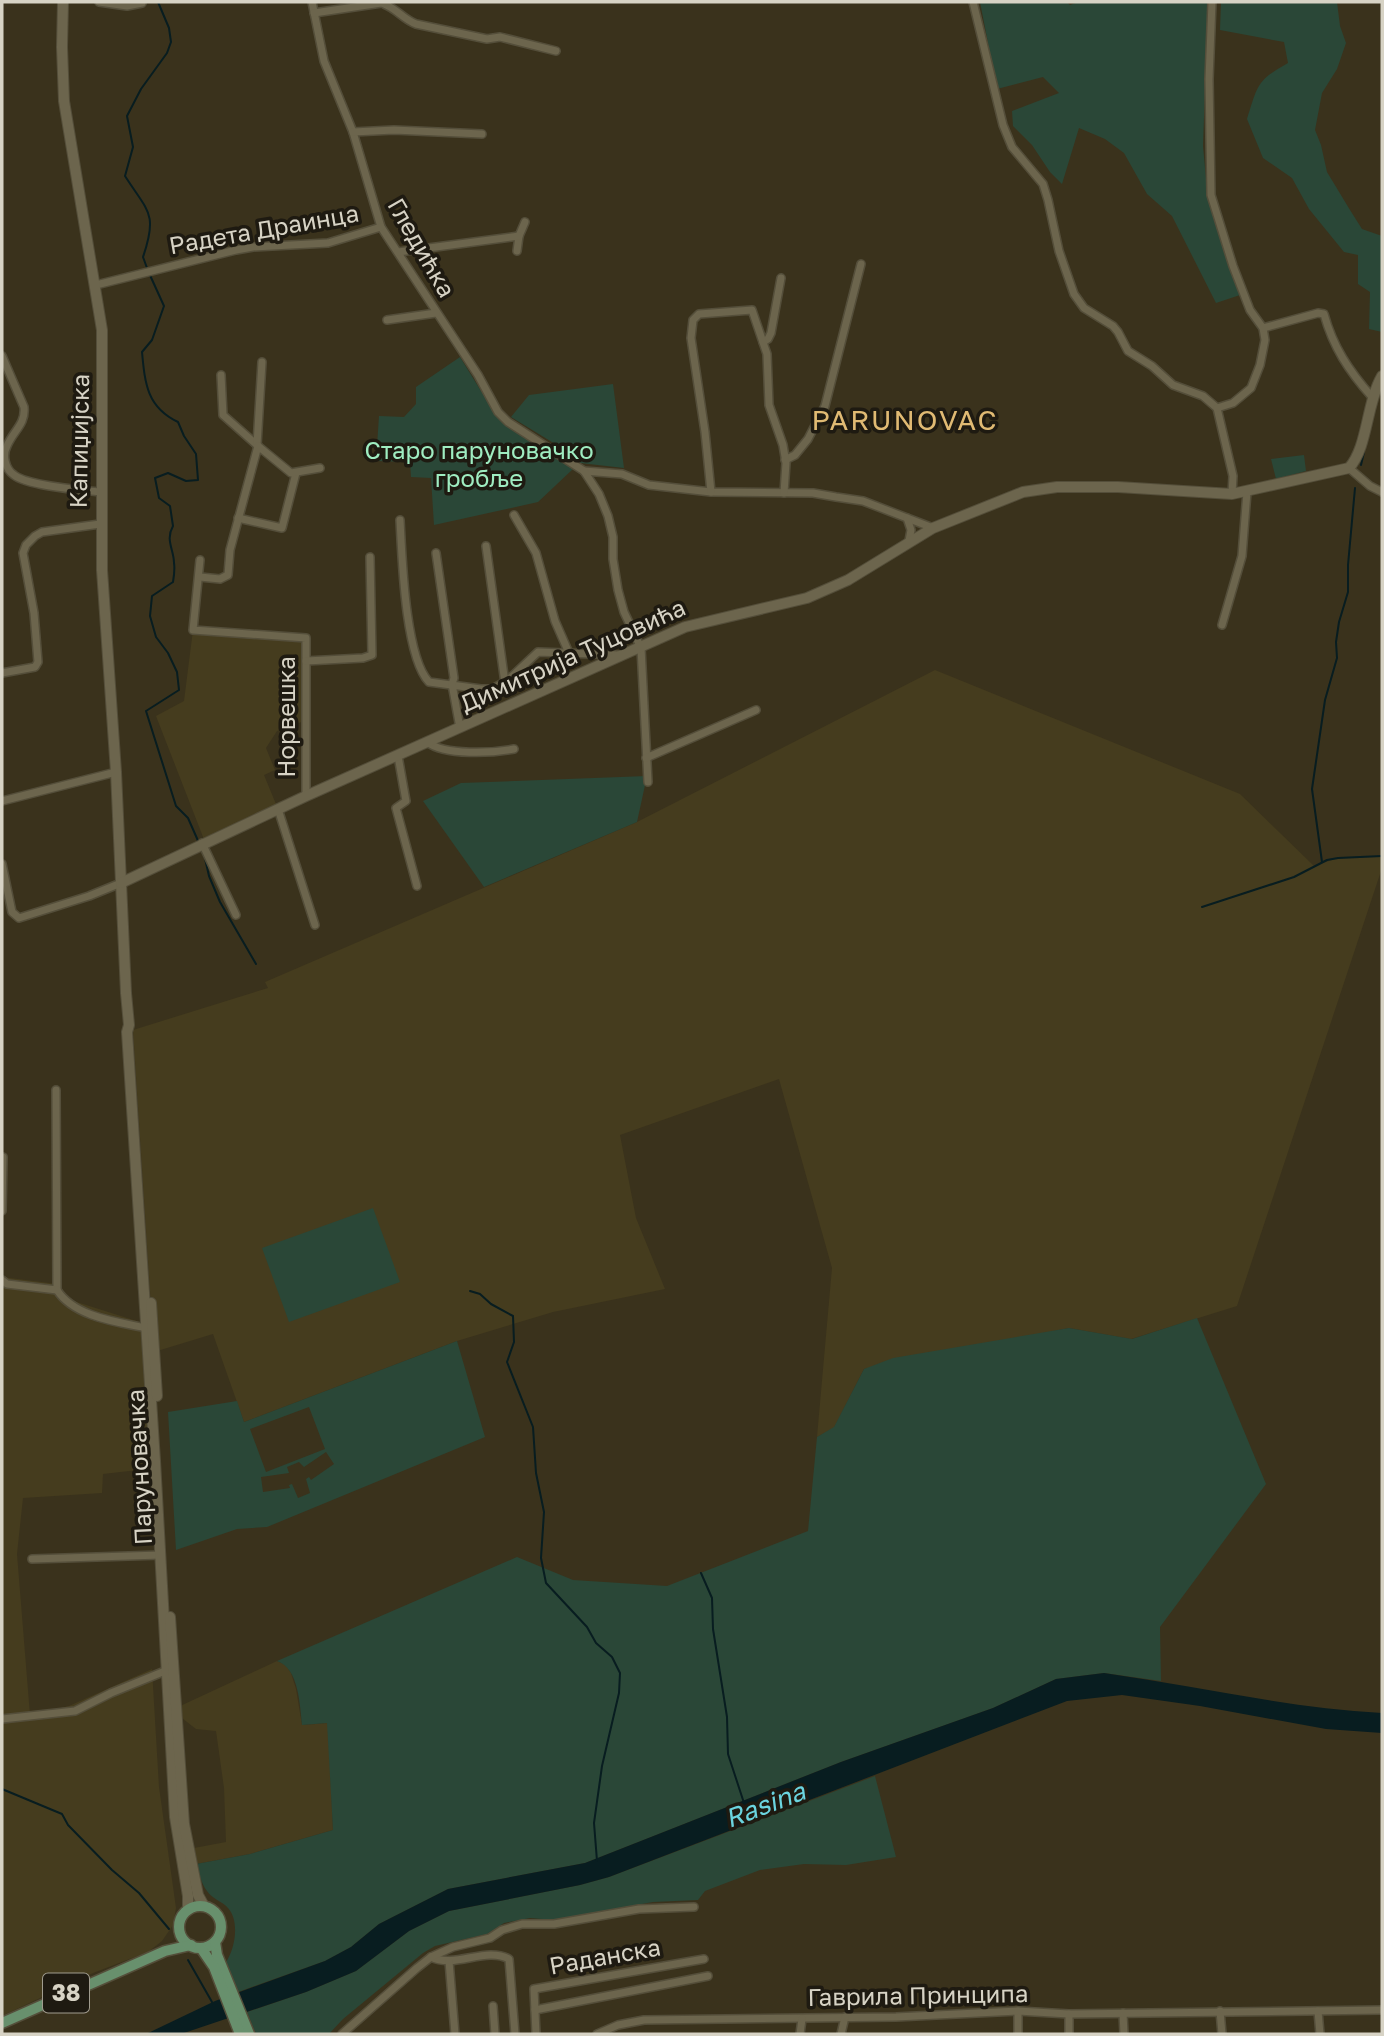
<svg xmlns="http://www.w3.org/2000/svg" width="1384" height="2036" font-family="'Golos Text',sans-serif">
	<rect width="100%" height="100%" fill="#3a321c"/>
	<!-- built -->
	<g fill="#453c1e">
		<polygon points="193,630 306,638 307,720 277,731 266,748 275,770 264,775 278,809 205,842 156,716 184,701"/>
		<polygon points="935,670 1240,794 1314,866 1338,858 1382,856 1382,868 1237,1306 1131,1339 1069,1328 864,1369 834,1428 817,1437 832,1268 779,1079 620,1135 636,1218 665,1289 553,1312 457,1341 244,1422 213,1334 154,1352 133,1030 268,988 265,982 637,822"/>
		<polygon points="2,1277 57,1284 61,1297 146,1324 156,1468 103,1474 102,1493 23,1498 17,1554 30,1715 69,1706 152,1669 159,1787 176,1908 173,1925 162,1941 148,1952 93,1973 2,2016"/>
		<polygon points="277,1661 286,1665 291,1673 296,1689 302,1725 328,1723 333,1830 250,1854 196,1864 194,1848 226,1842 224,1788 216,1731 196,1729 178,1715 178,1707"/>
	</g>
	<!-- green -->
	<g fill="#2a4737" fill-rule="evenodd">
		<polygon points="980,2 1067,2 1070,5 1078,2 1208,2 1203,146 1208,200 1240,295 1216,303 1172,216 1147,194 1124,153 1105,139 1079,128 1062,184 1050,172 1032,145 1013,126 1012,111 1059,93 1043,77 997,89"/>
		<path d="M1221,2H1337L1340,26L1346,43L1337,69L1322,93L1315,130L1321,145L1327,172L1350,210L1362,229L1382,236V332L1369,329L1370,292L1358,284V255L1344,252L1309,209L1292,178L1263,158L1247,119C1258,85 1256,81 1288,63L1284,42L1220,30Z"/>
		<polygon points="460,357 494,412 504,422 559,456 573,469 538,502 434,525 431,478 411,477 410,462 376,461 379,416 404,417 416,404 416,387"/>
		<polygon points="613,384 624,468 580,463 565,450 511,417 529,395"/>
		<polygon points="1304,455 1306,471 1276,479 1271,459"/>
		<polygon points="647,776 637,822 484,887 423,801 461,783"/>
		<polygon points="373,1208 400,1282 289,1322 262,1248"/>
		<path d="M1197,1318L1266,1484L1160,1627L1161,1681L1104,1673L1056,1679L993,1708L841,1762L585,1863L448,1889L379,1924L351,1947L325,1961L238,1992L226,1962C235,1949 240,1921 228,1908C222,1901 212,1899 207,1891C201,1883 199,1873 196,1864L250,1854L333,1830L327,1723L302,1725C300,1706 299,1668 277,1661L517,1557L573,1580L667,1586L808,1531L817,1437L834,1427L864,1369L893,1358L1069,1328L1132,1339Z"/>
		<path d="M457,1341L485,1437L267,1527L237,1529L176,1550L168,1412L237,1401L244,1422ZM309,1407L325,1449L266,1472L250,1429ZM326,1452L334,1464L311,1480L309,1477L306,1479L310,1493L298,1498L292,1484L289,1485L290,1488L263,1492L261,1477L289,1473L287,1467L299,1462L304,1467Z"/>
		<polygon points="875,1776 896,1857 846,1865 804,1864 760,1870 705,1891 698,1900 653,1902 555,1920 530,1918 504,1923 487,1934 435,1946 423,1953 343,2019 329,2034 256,2034 247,2012 306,1992 356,1971 409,1931 449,1911 580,1885 609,1877"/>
	</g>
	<!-- water -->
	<path fill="#081d20" d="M1104,1673C1197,1686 1289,1708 1382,1713V1733L1326,1729L1200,1706L1122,1695L1067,1701L609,1877L580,1885L449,1911L409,1931L356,1971L306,1992L181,2034H146L215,2001L325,1961L351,1947L379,1924L448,1889L585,1863L841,1762L993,1708L1056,1679Z"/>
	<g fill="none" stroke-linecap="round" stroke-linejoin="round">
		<!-- stream -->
		<g stroke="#081d20" stroke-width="2">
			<path d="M147,268L143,257C158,213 148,212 125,176L133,147L127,116L141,89L167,53L171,42L169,28L158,2"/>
			<path d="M149,273L164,306L152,340L142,352C145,384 147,407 178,422L184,436L196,454L198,480L186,481L168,473L155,478L159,498L170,506L173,526C165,540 174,550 174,563C175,569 174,576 173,582L152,596L150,616L156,637L168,653L177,672L179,690L146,711L176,806L188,818L199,843"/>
			<polyline points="1361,465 1364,452"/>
			<polyline points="204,854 209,876 220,902 256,964"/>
			<polyline points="1322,862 1312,789 1325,700 1337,658 1336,642 1339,622 1348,592 1348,565 1355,488"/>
			<polyline points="1202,907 1294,877 1327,860 1338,858 1382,856"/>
			<polyline points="470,1291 480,1294 491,1304 513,1316 514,1342 507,1362 533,1427 536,1473 544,1512 541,1558 546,1583 587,1627 596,1643 612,1657 620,1673 619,1693 602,1766 594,1823 597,1861"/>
			<polyline points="701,1573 712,1598 713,1629 727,1717 728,1754 744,1803"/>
			<polyline points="2,1789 62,1814 68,1825 112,1870 139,1893 169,1929"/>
			<polyline points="188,1960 212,2002"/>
		</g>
		<defs>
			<g id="street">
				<polyline points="99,2 127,6 142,3"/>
				<polyline points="312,2 324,61 353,132 381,227 478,375 498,412 508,422 584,471 622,474 649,485 711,492 813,493 836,497 863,501 933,528"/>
				<polyline points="973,2 1003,125 1012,147 1043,184 1048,200 1059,251 1074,294 1084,308 1113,326 1118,332 1128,351 1152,366 1173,385 1203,396 1217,408 1233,476 1232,494"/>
				<polyline points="1212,2 1209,79 1211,195 1233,266 1250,310 1263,328 1265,340 1260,365 1251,388 1233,403 1217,408"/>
				<path d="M384,4C397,9 403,19 416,24L487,39L500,37L556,51"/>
				<polyline points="314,13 388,2"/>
				<polyline points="353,132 394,130 482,134"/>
				<polyline points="517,251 519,236 525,222"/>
				<polyline points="398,252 519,236"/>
				<polyline points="96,285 236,250 253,247 328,243 381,227"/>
				<polyline points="387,320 436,313"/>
				<path d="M1263,328L1318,313L1324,314C1333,347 1349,371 1372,397"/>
				<polyline points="763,342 768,339 771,333 781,278"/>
				<path d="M2,356L24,407C26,424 13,431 7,446C2,455 5,469 14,475C27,486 82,490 100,492"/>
				<polyline points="221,375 223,415 258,446"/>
				<polyline points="257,445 262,362"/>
				<polyline points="785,460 795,455 808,439 825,406 861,264"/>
				<polyline points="1349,468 1370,486 1382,492"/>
				<polyline points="584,471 599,494 608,516 613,537 613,559 618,590 624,612 641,648 648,782"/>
				<polyline points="711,492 705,432 691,338 693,320 699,314 752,310 767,354 769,405 783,445 786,463 784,493"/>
				<polyline points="514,515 536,553 555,621 569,653"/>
				<polyline points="238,518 282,528 296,473"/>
				<polyline points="907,518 911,530 909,541"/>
				<path d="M400,520C402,557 405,657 429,682L481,689H492L508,680L538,652L619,655"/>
				<polyline points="486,546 505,683"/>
				<polyline points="436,553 454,678 452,684 460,728"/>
				<polyline points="200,560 193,630 306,638 306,796"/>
				<polyline points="200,577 220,579 228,575 230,550 258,446 291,473 320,468"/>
				<polyline points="1222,625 1242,556 1247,492"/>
				<polyline points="306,661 363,658 372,655 370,557"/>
				<polyline points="2,673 35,667 38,662 34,613 23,553 26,545 35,536 42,532 100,524"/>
				<path d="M427,742C445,756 493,753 514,749"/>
				<polyline points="398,756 406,801 396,808 417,886"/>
				<polyline points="646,758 756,710"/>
				<polyline points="2,801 116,772"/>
				<polyline points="278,809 315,925"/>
				<polyline points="202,843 236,915"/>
				<polyline points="2,864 12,912 19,918 89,896 121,883"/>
				<path d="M56,1090L57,1290C74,1317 118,1322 146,1328"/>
				<polyline points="2,1211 3,1157"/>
				<polyline points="2,1280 7,1284 57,1290"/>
				<polyline points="32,1559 161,1555"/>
				<polyline points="2,1719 75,1711 111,1693 170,1669"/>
				<path d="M431,1957C455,1969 486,1946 509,1959L515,2034"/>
				<polyline points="449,1961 455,2034"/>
				<polyline points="493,2006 495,2034"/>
				<polyline points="535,2010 708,1976"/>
				<polyline points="1018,2011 1018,2034"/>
				<polyline points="1220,2011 1222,2034"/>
				<polyline points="1318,2011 1320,2034"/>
				<polyline points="1123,2013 1124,2034"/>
				<polyline points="1069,2014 1069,2034"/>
				<polyline points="342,2034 417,1968 431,1957 453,1947 490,1938 502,1930 522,1924 554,1924 639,1909 694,1907"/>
				<polyline points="536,2034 534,1989 704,1959"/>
				<polyline points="597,2034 618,2025 644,2020 896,2017 1018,2011 1069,2014 1382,2010"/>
				<polyline points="800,2034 802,2019"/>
				<polyline points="841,2034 845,2017"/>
			</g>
			<g id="secondary">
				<polyline points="63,2 62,47 64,101 102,330 102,570 116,772 126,993 129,1025 127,1032 155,1461 175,1817 188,1896 188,1910"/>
				<path d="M121,883L306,796L685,627L807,598L848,580L933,528L1023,492L1057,487H1118L1232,494L1349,468C1368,447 1366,404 1382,376"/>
				<polyline points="151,1303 157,1396"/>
				<polyline points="170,1617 184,1824 198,1895 204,1906"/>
			</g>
			<g id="primary">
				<circle cx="200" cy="1927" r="21"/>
				<polyline points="215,1942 217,1955 249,2034"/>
				<polyline points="201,1948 214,1967 240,2034"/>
				<polyline points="2,2023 165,1951 191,1945"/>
			</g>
		</defs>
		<!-- street casing -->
		<use href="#street" stroke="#544e3a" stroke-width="10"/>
		<!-- secondary casing -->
		<use href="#secondary" stroke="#544e3a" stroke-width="12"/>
		<!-- primary casing -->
		<use href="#primary" stroke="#544e3a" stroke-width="13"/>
		<!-- street -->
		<use href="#street" stroke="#6c654d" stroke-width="7"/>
		<!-- secondary -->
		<use href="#secondary" stroke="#6c654d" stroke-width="10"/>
		<!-- primary -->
		<use href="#primary" stroke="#68906d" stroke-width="10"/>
	</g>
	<g text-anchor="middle" stroke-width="7" stroke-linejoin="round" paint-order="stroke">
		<!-- shield labels -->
		<rect fill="#1e1a11" stroke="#a09c8f" stroke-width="2" x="43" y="1973.5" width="46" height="39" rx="5"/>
		<g font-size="23" font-weight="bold" fill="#d7d3c5">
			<text x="66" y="2001">38</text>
		</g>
		<!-- street labels -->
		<g font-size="24" fill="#d7d3c5" stroke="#1e1a11">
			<text transform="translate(264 230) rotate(-10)" y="8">Радета Драинца</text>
			<text transform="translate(421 248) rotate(60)" y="8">Гледићка</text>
			<text transform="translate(80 441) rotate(-89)" y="8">Капиџијска</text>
			<text transform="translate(573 656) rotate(-24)" y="8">Димитрија Туцовића</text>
			<text transform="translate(287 717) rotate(-90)" y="8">Норвешка</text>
			<text transform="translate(140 1467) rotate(-93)" y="8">Паруновачка</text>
			<text transform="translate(605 1957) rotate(-10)" y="8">Раданска</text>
			<text transform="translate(918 1996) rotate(-1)" y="8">Гаврила Принципа</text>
		</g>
		<!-- park labels -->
		<g font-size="24" fill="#9fedc1" stroke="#1e1a11">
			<text x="479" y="459">Старо паруновачко<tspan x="479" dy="28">гробље</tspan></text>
		</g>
		<!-- water labels -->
		<g font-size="26" font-style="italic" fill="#6bd4df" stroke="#1e1a11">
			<text transform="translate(765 1805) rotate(-21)" y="9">Rasina</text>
		</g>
		<!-- quarter labels -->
		<g font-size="28" letter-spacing="2" fill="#e0ba73" stroke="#1e1a11">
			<text x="905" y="430">PARUNOVAC</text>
		</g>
	</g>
	<!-- border -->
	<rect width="1384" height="2036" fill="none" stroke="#d7d3c5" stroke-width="7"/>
</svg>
